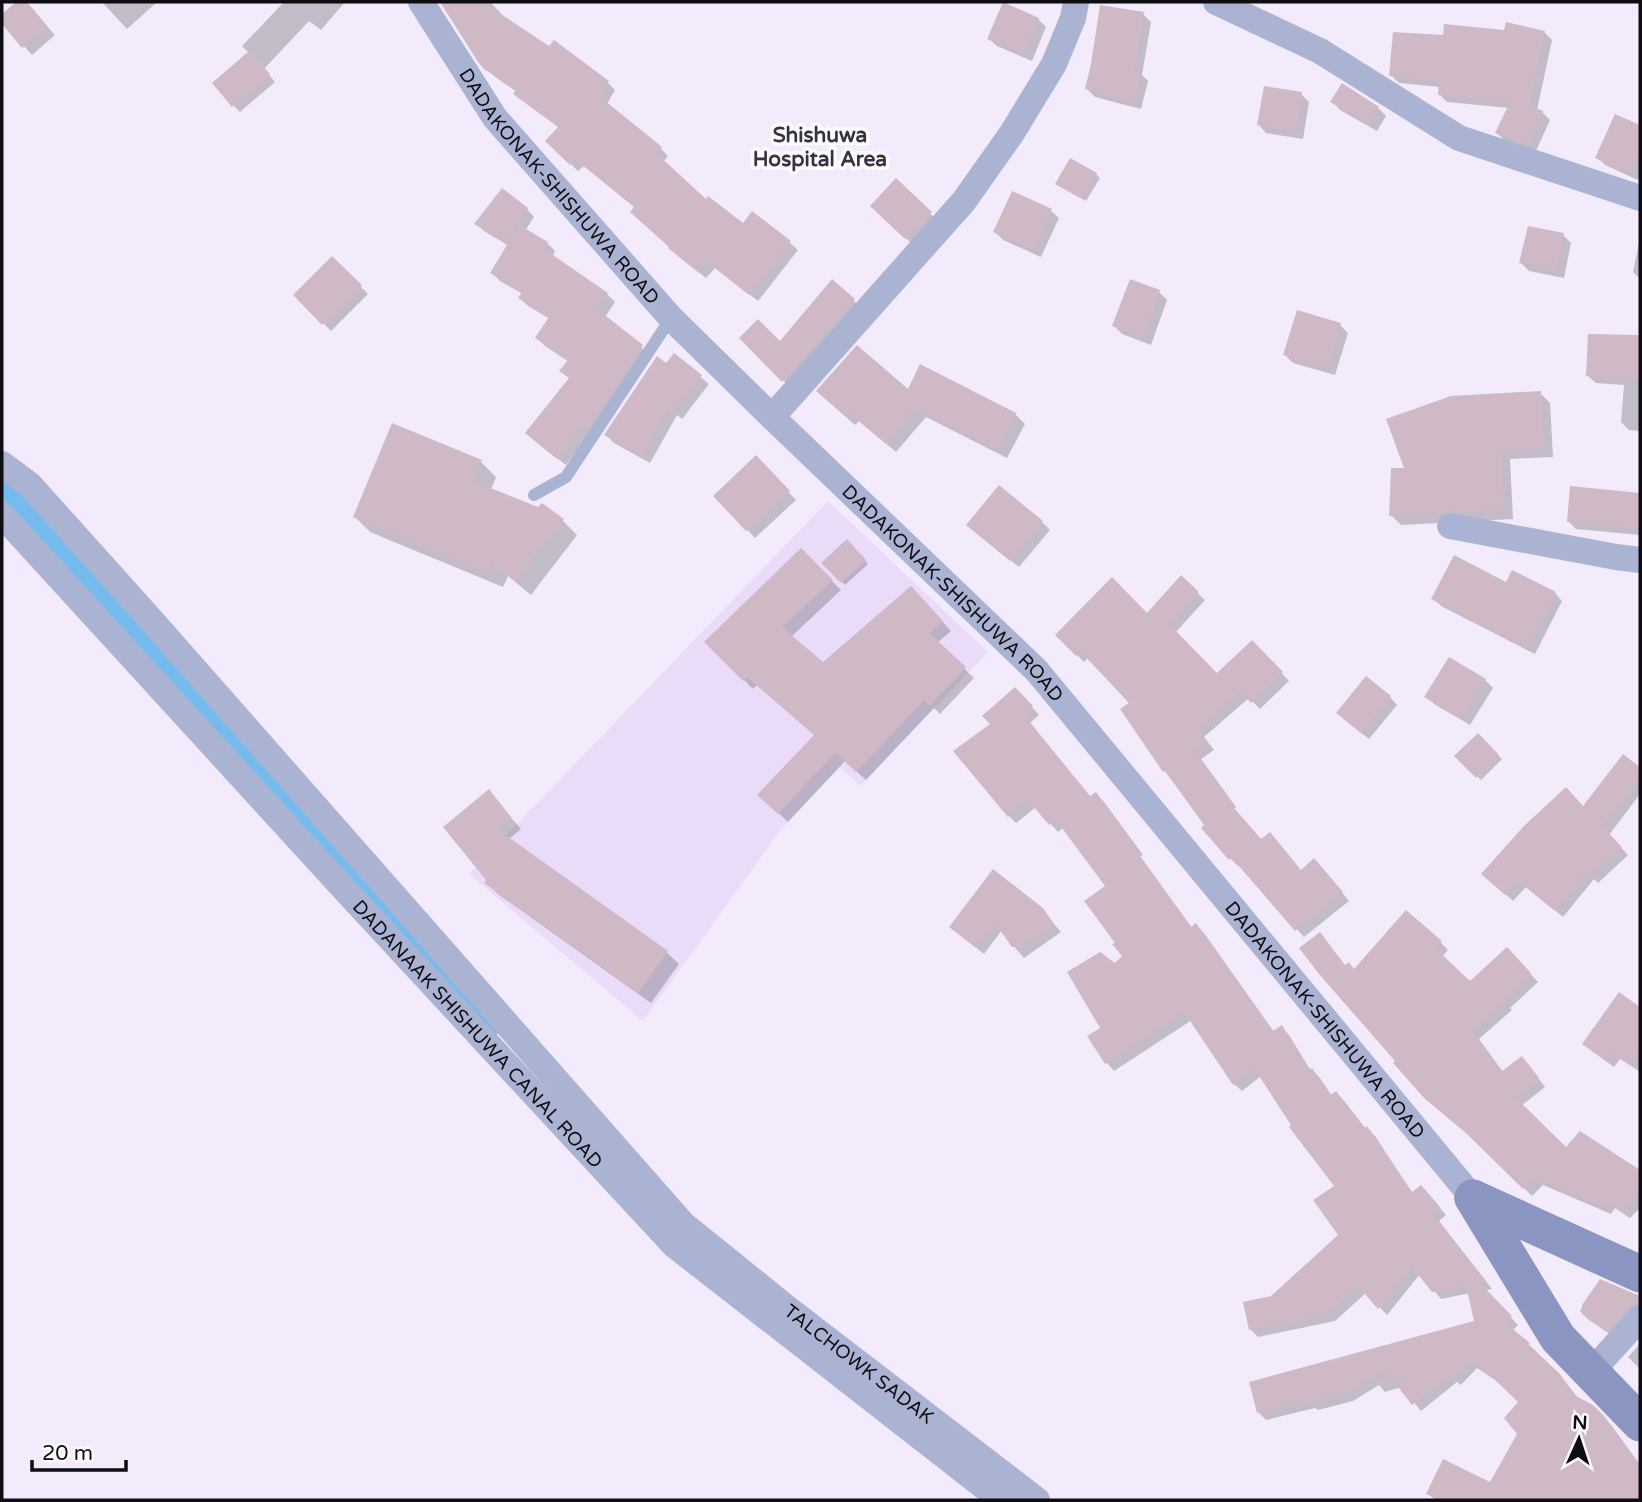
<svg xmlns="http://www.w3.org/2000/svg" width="1642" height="1502" font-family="'Varela Round',sans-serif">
	<rect width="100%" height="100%" fill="#f3ebfc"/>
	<!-- built -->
	<polygon fill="#eadcf8" points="828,501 988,652 860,786 840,767 782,828 643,1021 469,874"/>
	<!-- shadow -->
	<g fill="#0003">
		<polygon points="19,2 25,2 55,35 32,55 2,21 2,16"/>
		<polygon points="102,2 157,2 127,29"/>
		<polygon points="284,2 345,2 321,30 309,21 264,69 275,82 240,112 234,106 249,53 242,46"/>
		<polygon points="444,2 490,2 508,21 550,48 607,82 615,90 607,104 660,148 668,156 663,162 706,202 743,225 752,214 790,243 798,250 758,301 715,268 706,278 678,256 636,208 584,166 578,171 547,141 560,128 517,92 494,76 480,61 442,3"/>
		<polygon points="1143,14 1151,22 1142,75 1148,81 1141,109 1095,97 1087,89"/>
		<polygon points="1038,19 1046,27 1032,61 997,46 989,39"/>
		<polygon points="1505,32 1544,32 1552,40 1537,110 1542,112 1550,120 1536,151 1505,141 1497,133 1509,108 1447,102 1439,94 1440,87 1399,83 1391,75 1445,37"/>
		<polygon points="1301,94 1309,102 1303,139 1266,133 1259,125"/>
		<polygon points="1333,102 1378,108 1386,116 1377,131 1340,110"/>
		<polygon points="1616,116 1640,127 1640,174 1638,180 1605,165 1597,157"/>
		<polygon points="1096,174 1100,178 1086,201 1061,187"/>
		<polygon points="896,181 938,221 914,246 872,206"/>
		<polygon points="527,209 534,217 525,231 547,243 555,251 552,257 607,294 615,302 605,317 649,354 566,465 535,441 570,379 562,371 569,362 545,346 537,338 550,319 528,306 520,298 523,294 500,281 492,273 509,246 484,231 476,223"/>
		<polygon points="1051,211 1059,218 1041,257 1003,240 995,232"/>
		<polygon points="1563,235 1571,243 1564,278 1529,271 1521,263"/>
		<polygon points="1639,243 1640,243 1640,279 1633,272"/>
		<polygon points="332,258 368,294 331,331 295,295"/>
		<polygon points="832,282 862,308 791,388 741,338 780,344"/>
		<polygon points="1159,292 1167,300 1151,345 1122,334 1114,326"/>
		<polygon points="1340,325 1348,333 1335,375 1293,363 1285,355"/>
		<polygon points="1589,335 1640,337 1640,431 1629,430 1621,422 1624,385 1596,383 1588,376"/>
		<polygon points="675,356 709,384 682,419 677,415 650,463 614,443 606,435"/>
		<polygon points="908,391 1015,414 1025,424 1007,458 926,417 896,452 859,421 855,425 828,401"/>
		<polygon points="1540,393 1550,403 1553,457 1510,459 1513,519 1401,525 1391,515"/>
		<polygon points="756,458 796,500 755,538 715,496"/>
		<polygon points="481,462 496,477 491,490 562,520 577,535 531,595 508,576 503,587 370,532 355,517"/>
		<polygon points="1571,488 1640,495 1640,535 1576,529 1568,521"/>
		<polygon points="1042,522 1050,530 1019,567 977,533"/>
		<polygon points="847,542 868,564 845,585 824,563"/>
		<polygon points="801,551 841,590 791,637 823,665 920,597 951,631 937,643 974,678 940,714 934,708 866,780 845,761 788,822 759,795 816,735 757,685 753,689 707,642"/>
		<polygon points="1181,578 1205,600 1175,633 1217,675 1252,642 1289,681 1260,709 1249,698 1204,737 1214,750 1201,759 1236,807 1234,809 1262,841 1301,871 1322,868 1349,901 1304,937 1240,865 1238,866 1231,859 1172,778 1165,771 1132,703 1088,658 1084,662 1057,635 1147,615"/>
		<polygon points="1555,593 1562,601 1535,654 1441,606 1433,598"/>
		<polygon points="1449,659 1485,680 1493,688 1470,725 1434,704 1427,696"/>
		<polygon points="1023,697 1039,715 1030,723 1091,798 1096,794 1104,802 1143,855 1140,856 1192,928 1196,925 1204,933 1274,1032 1282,1028 1289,1035 1311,1071 1312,1070 1320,1078 1332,1096 1336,1093 1344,1101 1366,1129 1367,1128 1375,1136 1413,1194 1429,1195 1446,1215 1439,1221 1492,1289 1485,1290 1518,1325 1512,1331 1536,1351 1535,1353 1566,1383 1579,1399 1592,1406 1612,1426 1640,1465 1640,1500 1435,1500 1428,1493 1491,1484 1520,1434 1520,1402 1504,1386 1477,1368 1461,1385 1457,1382 1421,1411 1401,1387 1385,1392 1379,1385 1353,1401 1318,1410 1315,1408 1266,1420 1258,1412 1477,1323 1470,1293 1441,1299 1420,1274 1387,1315 1366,1293 1335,1321 1258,1337 1250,1329 1272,1298 1340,1236 1336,1186 1261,1076 1242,1091 1234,1084 1192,1020 1114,1071 1107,1063 1089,1036 1102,1028 1115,966 1124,956 1117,943 1108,886 1064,827 1058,832 1036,807 1016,823 1009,816 992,725"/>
		<polygon points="1390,697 1397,705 1369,739 1346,721"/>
		<polygon points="1477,735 1502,759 1481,780 1457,756"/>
		<polygon points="1624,756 1640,769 1640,794 1609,835 1628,855 1598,883 1594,879 1563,917 1526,887 1513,901 1491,881 1584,808"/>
		<polygon points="489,792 521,829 509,839 667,953 679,964 651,1003 498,894 487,883"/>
		<polygon points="1041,909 1061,932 1024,958 1017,950 1002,930 984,954 951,927"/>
		<polygon points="1440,942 1448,950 1442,957 1470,983 1507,949 1538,982 1510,1008 1512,1010 1479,1039 1503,1072 1529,1066 1545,1087 1521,1106 1566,1149 1637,1170 1640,1166 1640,1208 1630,1218 1615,1208 1611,1214 1543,1185 1532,1196 1398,1061 1346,967 1355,971"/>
		<polygon points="1619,995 1640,1009 1640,1068 1639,1071 1620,1059 1614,1067 1592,1051 1584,1044"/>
		<polygon points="1600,1281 1640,1298 1640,1315 1617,1339 1589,1320 1580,1311"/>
		<polygon points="1640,1344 1640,1369 1628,1357"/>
	</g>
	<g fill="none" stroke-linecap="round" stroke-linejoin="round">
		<!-- canal -->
		<polyline stroke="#76bbed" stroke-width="33" points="2,491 485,1023"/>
	</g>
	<!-- building -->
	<g fill="#cfb9c7">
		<polygon points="16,2 27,2 48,27 22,48 2,24 2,14"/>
		<polygon points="440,2 483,2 549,46 554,40 609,81 599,96 662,147 656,153 706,199 708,196 743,223 752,211 791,241 749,295 706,261 698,272 668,248 669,247 630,212 634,207 575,159 570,165 545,141 558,127 513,94 516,90 484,69 478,62"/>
		<polygon points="1003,2 1039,18 1023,54 987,39"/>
		<polygon points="1100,5 1144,12 1134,70 1141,71 1134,102 1085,89 1091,64"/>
		<polygon points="1506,22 1545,31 1529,104 1526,104 1543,111 1528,144 1495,133 1510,102 1438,95 1439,81 1389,76 1393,32 1443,35 1444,24 1504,30"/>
		<polygon points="249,51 270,74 232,107 212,83"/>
		<polygon points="1342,83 1379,107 1369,124 1330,102"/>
		<polygon points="1264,86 1302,92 1295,132 1257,125"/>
		<polygon points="1615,114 1640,125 1640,150 1630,173 1595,158"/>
		<polygon points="1070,158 1097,173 1082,199 1055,184"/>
		<polygon points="896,178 932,212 905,239 870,206"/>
		<polygon points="502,188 528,208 505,241 474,224"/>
		<polygon points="1012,191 1052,209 1033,250 993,232"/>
		<polygon points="519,225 548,242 544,249 608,293 597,309 643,345 589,427 585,424 557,459 525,433 569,378 559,371 568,360 535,338 549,317 518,298 522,292 490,273"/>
		<polygon points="1528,226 1564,233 1556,271 1519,263"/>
		<polygon points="332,256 362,285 322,325 293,295"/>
		<polygon points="832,279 855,299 782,382 739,338 758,319 780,341"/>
		<polygon points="1130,279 1160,290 1143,338 1112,326"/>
		<polygon points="1297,310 1341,323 1328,368 1283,355"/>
		<polygon points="1588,334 1640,335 1640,379 1586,376"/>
		<polygon points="857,345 908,389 920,364 1016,413 997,450 915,408 886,444 848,412 845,416 816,391"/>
		<polygon points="674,353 702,375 673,412 668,408 641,456 604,435 657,356 666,363"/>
		<polygon points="1541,391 1544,448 1501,450 1504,510 1462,512 1452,510 1441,513 1389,516 1391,468 1404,468 1386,419 1451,396"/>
		<polygon points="392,423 482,460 473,481 538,507 542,503 564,519 515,581 492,563 488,573 353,517"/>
		<polygon points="756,455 790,491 746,531 713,496"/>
		<polygon points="999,485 1043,521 1010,561 966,525"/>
		<polygon points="1570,486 1640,493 1640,528 1567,522"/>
		<polygon points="847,539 866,560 841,583 821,563"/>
		<polygon points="801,548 833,580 782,627 823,662 911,586 943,621 929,633 966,667 930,706 924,700 856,772 835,753 778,814 757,795 814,735 747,677 743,681 704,642"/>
		<polygon points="1454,555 1506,582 1512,570 1556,592 1527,648 1431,599"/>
		<polygon points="1181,575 1199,592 1169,624 1217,673 1252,640 1283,672 1251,703 1240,691 1198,728 1207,742 1194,750 1230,799 1228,801 1261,839 1270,832 1301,870 1314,858 1343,892 1295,931 1232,858 1229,860 1201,828 1204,825 1165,771 1163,772 1120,709 1129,703 1080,651 1076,656 1055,635 1112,577 1147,613"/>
		<polygon points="1449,657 1486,679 1462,719 1424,697"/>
		<polygon points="1366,676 1391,696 1361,733 1336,713"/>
		<polygon points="1015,687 1033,706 1024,715 1090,796 1096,792 1136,846 1134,848 1191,927 1196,923 1273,1031 1282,1025 1309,1070 1312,1068 1330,1095 1336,1091 1365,1128 1367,1126 1412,1192 1421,1185 1440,1207 1432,1213 1486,1281 1480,1283 1512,1316 1505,1323 1530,1343 1528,1344 1559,1373 1576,1396 1593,1405 1604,1416 1640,1465 1640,1500 1440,1500 1426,1494 1443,1459 1490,1482 1517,1434 1504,1418 1518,1402 1494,1379 1469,1362 1452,1379 1449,1375 1412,1405 1398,1387 1409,1376 1376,1385 1388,1374 1384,1370 1347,1393 1308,1403 1308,1400 1257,1413 1249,1382 1474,1321 1466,1285 1432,1292 1412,1267 1378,1309 1358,1286 1328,1314 1249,1330 1243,1302 1271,1296 1338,1235 1313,1200 1334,1186 1289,1127 1291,1125 1254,1068 1233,1085 1184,1012 1105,1064 1087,1036 1100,1028 1067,972 1100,952 1115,963 1122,956 1112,944 1115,943 1084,901 1105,886 1056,820 1049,825 1028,800 1008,817 953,751 990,724 982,716"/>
		<polygon points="1478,733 1499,755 1476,778 1454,756"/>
		<polygon points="1623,754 1640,767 1640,778 1602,826 1622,847 1589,877 1586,873 1555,911 1518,881 1505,895 1481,874 1523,827 1566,787 1583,806"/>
		<polygon points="489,789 511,817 497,829 668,951 638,993 484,883 486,880 443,827"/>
		<polygon points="993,869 1043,908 1054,924 1022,947 1012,947 995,923 976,948 949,927"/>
		<polygon points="1406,910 1442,941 1435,948 1470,981 1507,947 1531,973 1503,999 1505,1001 1472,1030 1502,1071 1522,1056 1539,1078 1515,1097 1566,1147 1580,1131 1640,1170 1640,1193 1621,1211 1607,1202 1602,1207 1535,1178 1523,1189 1467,1134 1424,1098 1393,1063 1395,1061 1319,974 1299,948 1320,932 1345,965 1349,962 1354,969"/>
		<polygon points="1619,992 1640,1007 1640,1050 1631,1065 1612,1053 1606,1061 1582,1044"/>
		<polygon points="1600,1279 1640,1296 1640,1303 1635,1303 1628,1307 1607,1331 1582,1314 1582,1305"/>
	</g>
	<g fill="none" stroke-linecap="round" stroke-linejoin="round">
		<!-- lane -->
		<polyline stroke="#abb3d2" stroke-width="12" points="534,495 566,477 671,318"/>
		<!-- street -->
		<g stroke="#abb3d2" stroke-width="26">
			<path id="s1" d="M421,2L495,118L671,318L772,417L1037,671L1473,1198"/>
			<polyline points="1216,2 1320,51 1459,138 1640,198"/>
			<polyline points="772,417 964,201 1012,133 1054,64 1073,18 1076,2"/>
			<path id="s2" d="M2,464L30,485L153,622L683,1224L787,1308L1037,1500"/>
			<path id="s3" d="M2,515L346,891L674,1245L1001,1500"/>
			<polyline points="1450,526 1616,557 1640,560"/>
			<polyline points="1591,1372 1640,1318"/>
		</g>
		<!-- secondary -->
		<g stroke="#8a95c2" stroke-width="37">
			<polyline points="1473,1198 1558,1338 1640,1423"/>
			<polyline points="1473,1198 1640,1274"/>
		</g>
	</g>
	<g text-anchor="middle" stroke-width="7" stroke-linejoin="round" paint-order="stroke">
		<!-- street labels -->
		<g font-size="19" fill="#0f0c12" stroke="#fcfcfc">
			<text dy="7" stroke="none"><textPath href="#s1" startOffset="231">DADAKONAK-SHISHUWA ROAD</textPath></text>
			<text dy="7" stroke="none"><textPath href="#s1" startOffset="798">DADAKONAK-SHISHUWA ROAD</textPath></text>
			<text dy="7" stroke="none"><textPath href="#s1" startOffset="1365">DADAKONAK-SHISHUWA ROAD</textPath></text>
			<text dy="7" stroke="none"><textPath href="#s3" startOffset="704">DADANAAK SHISHUWA CANAL ROAD</textPath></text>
			<text dy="7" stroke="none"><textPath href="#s2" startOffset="1246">TALCHOWK SADAK</textPath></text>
		</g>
		<!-- neighbourhood labels -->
		<g font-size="21" font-weight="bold" fill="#3a3242" stroke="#fcfcfc">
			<text x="820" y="142">Shishuwa<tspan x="820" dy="24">Hospital Area</tspan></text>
		</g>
	</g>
	<!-- border -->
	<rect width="1642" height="1502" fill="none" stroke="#0f0c12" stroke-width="7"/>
	<!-- north arrow -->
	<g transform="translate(1579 1439) rotate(3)" stroke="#fcfcfc" stroke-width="5" paint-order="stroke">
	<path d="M0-5L12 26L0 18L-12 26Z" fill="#0f0c12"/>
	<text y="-10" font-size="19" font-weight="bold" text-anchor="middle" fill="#0f0c12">N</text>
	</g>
	<!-- scale -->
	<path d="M32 1460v10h94v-10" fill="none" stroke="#0f0c12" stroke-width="3.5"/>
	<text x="42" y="1460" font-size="21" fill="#0f0c12" stroke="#fcfcfc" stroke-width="5" paint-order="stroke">20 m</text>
</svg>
